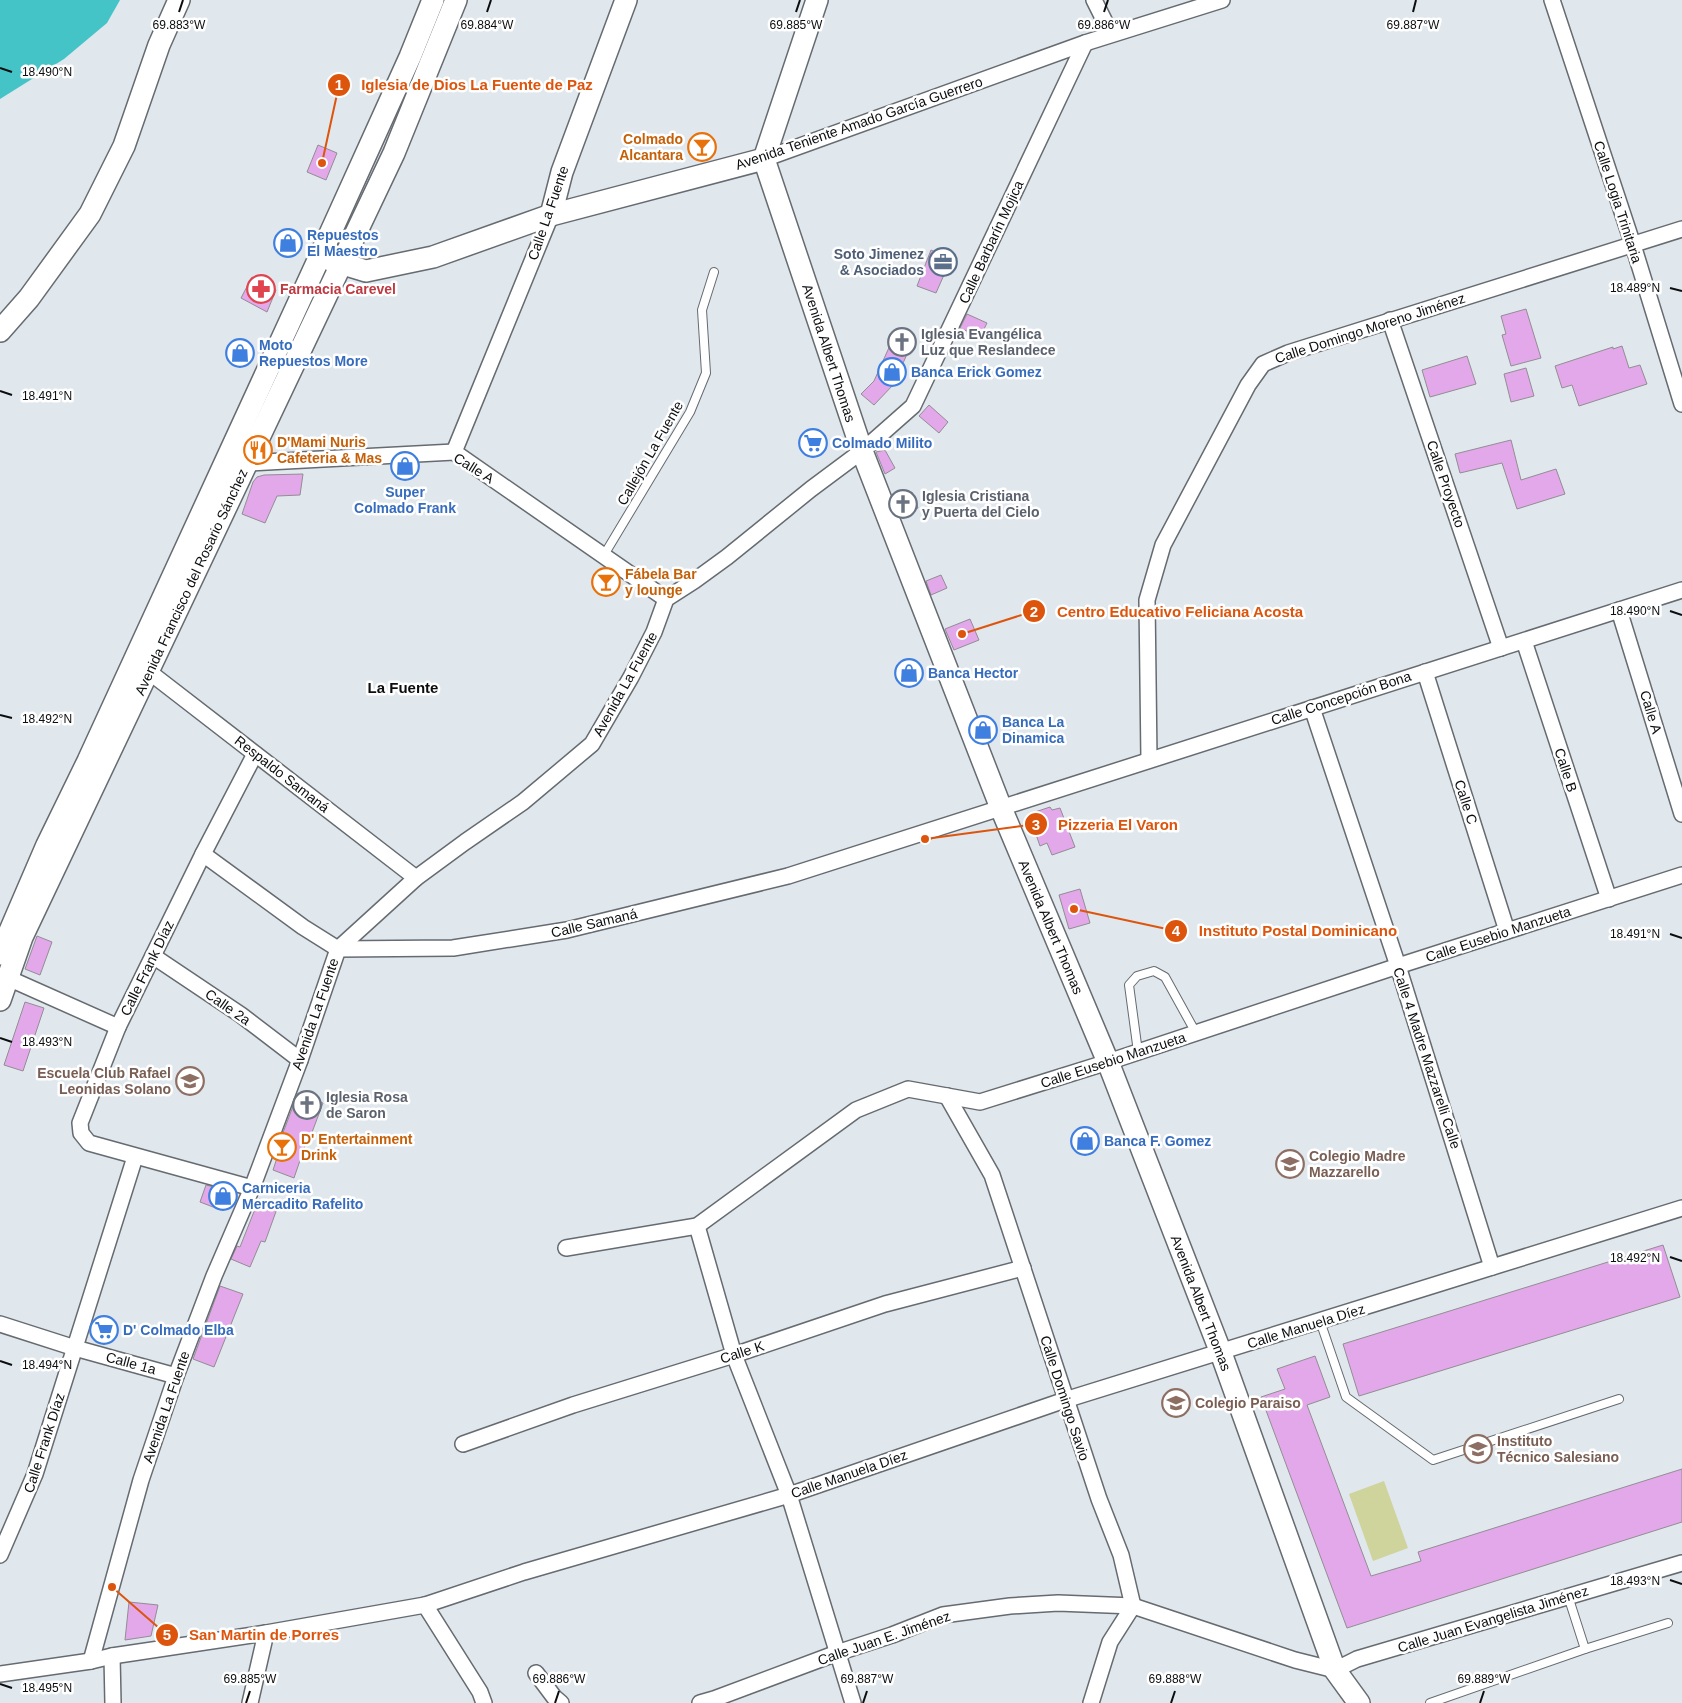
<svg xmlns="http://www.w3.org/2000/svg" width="1682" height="1703" font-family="Arial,sans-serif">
	<rect width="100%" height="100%" fill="#e0e7ed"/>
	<!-- green -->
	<polygon fill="#ced49b" points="1384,1481 1408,1548 1373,1561 1349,1494"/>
	<!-- water -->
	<polygon fill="#45c4c8" points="0,0 120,0 107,23 64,59 0,99"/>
	<!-- building -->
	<g fill="#e2a8e9" stroke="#928d93">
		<polygon points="318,145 337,153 326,180 307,172"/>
		<polygon points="931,250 951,259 936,293 917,286"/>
		<polygon points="252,277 276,290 267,312 241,298"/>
		<polygon points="1526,309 1541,358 1511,366 1502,335 1506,334 1501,316"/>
		<polygon points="967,314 987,323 980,337 960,328"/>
		<polygon points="896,332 914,339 893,385 874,405 861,394 874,381"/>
		<polygon points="1622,346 1629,368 1640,365 1647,384 1579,406 1572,385 1562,388 1555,366 1613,347 1613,349"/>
		<polygon points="1467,356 1476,384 1430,397 1422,370"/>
		<polygon points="1526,368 1534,396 1511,402 1504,374"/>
		<polygon points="929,405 948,422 939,433 919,416"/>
		<polygon points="1511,440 1521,480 1556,469 1565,494 1517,509 1502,463 1460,473 1455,454"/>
		<polygon points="885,450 895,468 885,474 876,452"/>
		<polygon points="303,474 300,495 277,496 265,523 242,514 253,482 257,477 264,475"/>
		<polygon points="912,492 918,508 900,515 894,499"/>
		<polygon points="941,575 947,588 931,595 926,581"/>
		<polygon points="970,619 979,640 954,650 945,629"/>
		<polygon points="1050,807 1052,810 1060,808 1075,847 1052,855 1047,843 1040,846 1033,826 1039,823 1035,812"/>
		<polygon points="1080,889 1090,923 1069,929 1059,895"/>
		<polygon points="37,936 52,942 40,975 25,969"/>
		<polygon points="25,1002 44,1008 23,1071 4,1065"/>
		<polygon points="298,1093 323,1103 311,1135 309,1134 294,1178 273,1170 278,1155 275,1154"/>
		<polygon points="206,1185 228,1191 221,1210 200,1202"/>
		<polygon points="259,1199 278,1206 265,1242 261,1241 250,1267 231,1259 237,1246 240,1247"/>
		<polygon points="1663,1245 1680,1297 1359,1396 1343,1344"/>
		<polygon points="220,1286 243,1294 214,1367 193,1359"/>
		<polygon points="1315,1356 1330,1397 1307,1405 1371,1576 1421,1561 1418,1552 1682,1469 1682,1522 1347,1628 1261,1397 1285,1389 1277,1369"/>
		<polygon points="129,1602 158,1605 151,1636 125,1640"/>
	</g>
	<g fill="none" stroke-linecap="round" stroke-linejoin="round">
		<defs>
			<g id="lane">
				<polyline points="604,555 690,412 706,373 702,310 714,272"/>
				<polyline points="1138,1052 1129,985 1137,976 1154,971 1165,977 1196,1033"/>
				<polyline points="1320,1321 1346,1397 1433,1460 1619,1399"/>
				<polyline points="1568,1596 1585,1649"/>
				<polyline points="1430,1703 1585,1649 1668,1623"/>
			</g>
			<g id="street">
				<polyline points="1094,0 1111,34"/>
				<polyline points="1552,0 1633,245 1682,404"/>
				<polyline points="764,159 1085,43 1222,0"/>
				<polyline points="1390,320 1501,648"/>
				<polyline points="454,452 551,215"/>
				<polyline points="247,463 454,452 666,599"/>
				<polyline points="1619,610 1682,814"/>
				<polyline points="1524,641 1609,899"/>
				<polyline points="148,671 416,878"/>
				<polyline points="1425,672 1507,931"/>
				<polyline points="1312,708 1398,966 1492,1267"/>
				<polyline points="1149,760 1147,600 1163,545 1248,385 1263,364 1288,353 1682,229"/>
				<polyline points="203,854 303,927 338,949 453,948 567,930 788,876 1682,590"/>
				<polyline points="153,956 241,1015 300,1060"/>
				<polyline points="8,978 118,1027"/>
				<polyline points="947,1096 992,1175 1099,1499 1121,1555 1133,1606 1110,1642 1091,1703"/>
				<polyline points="252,1188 89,1143 81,1133 80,1123 118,1027 203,854 255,754"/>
				<polyline points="697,1226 734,1355 789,1495 853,1703"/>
				<polyline points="566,1248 697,1226 856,1110 908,1089 980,1102 1108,1062 1398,966 1682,875"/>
				<polyline points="0,1324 75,1348 176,1376"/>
				<polyline points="463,1444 573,1405 734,1355 885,1304 1023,1268"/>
				<polyline points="0,1555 35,1474 135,1157"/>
				<polyline points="425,1605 480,1692 484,1703"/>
				<polyline points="112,1656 113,1703"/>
				<polyline points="91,1661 141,1480 176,1376 214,1276 252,1188 300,1060 338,949 416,878 465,842 523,802 592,744 631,677 654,632 666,599 694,581 727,557 811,489 862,451 913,406 1085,43"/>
				<polyline points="536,1673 554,1697 561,1703"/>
				<polyline points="0,1674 91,1661 112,1656 266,1633 425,1605 524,1572 789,1495 1065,1400 1682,1208"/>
				<polyline points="250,1703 266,1633"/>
				<polyline points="700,1703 714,1699 837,1653 892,1635 943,1615 1010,1606 1058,1603 1133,1606 1295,1660 1335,1670 1357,1659 1682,1563"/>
			</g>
			<g id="secondary">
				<polyline points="817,0 764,159 862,451 1001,808 1108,1062 1221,1353 1335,1670 1359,1703"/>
				<polyline points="551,215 562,172 626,0"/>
				<polyline points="330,260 366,271 433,257 551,215 764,159"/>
				<polyline points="0,331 29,298 90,214 124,146 159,45 179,0"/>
				<polyline points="0,954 47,845 88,761 320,256 410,57 433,0"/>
				<polyline points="0,1000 22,937 394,153 456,0"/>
			</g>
		</defs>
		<!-- lane casing -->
		<use href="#lane" stroke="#656b70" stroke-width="10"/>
		<!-- street casing -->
		<use href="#street" stroke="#656b70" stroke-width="18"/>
		<!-- secondary casing -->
		<use href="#secondary" stroke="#656b70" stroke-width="24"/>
		<!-- lane -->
		<use href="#lane" stroke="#fff" stroke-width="8"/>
		<!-- street -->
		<use href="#street" stroke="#fff" stroke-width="15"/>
		<!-- secondary -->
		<use href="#secondary" stroke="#fff" stroke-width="21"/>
	</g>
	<!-- ticks -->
	<path fill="none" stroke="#0b0d0f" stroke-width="2" d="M179,12L183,0M487,12L491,0M796,12L800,0M1104,12L1108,0M1413,12L1416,0M0,68L12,72M1670,288L1682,291M0,391L12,395M1670,611L1682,615M0,715L12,718M1670,934L1682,938M0,1038L12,1042M1670,1257L1682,1261M0,1361L12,1365M1670,1580L1682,1584M0,1684L12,1688M246,1703L250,1691M555,1703L559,1691M863,1703L867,1691M1171,1703L1175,1691M1480,1703L1484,1691"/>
	<!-- icons -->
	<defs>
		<symbol id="bar-ring" viewBox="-11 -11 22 22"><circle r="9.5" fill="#fff" stroke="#e8710a" stroke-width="1.5"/><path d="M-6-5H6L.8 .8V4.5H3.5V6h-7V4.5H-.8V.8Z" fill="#e8710a"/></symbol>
		<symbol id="shop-ring" viewBox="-11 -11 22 22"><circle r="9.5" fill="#fff" stroke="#3f7fe0" stroke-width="1.5"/><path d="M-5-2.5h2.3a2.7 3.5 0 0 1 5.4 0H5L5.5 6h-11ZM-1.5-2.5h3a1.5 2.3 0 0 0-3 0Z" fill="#3f7fe0"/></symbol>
		<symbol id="office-ring" viewBox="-11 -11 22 22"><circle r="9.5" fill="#fff" stroke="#5c6f8a" stroke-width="1.5"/><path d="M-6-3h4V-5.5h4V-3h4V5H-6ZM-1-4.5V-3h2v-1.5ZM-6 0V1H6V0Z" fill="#5c6f8a"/></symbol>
		<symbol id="pharmacy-ring" viewBox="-11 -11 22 22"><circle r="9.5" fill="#fff" stroke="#e0444e" stroke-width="1.5"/><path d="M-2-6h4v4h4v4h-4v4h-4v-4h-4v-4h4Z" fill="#e0444e"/></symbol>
		<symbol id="church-ring" viewBox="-11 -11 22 22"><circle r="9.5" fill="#fff" stroke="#6b7280" stroke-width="1.5"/><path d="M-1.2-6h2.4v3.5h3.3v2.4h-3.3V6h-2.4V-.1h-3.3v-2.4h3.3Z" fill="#6b7280"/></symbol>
		<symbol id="supermarket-ring" viewBox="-11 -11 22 22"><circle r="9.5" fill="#fff" stroke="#3f7fe0" stroke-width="1.5"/><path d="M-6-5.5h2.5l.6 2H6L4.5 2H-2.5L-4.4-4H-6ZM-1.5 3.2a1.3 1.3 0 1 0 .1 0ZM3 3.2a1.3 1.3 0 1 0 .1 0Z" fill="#3f7fe0"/></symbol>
		<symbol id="restaurant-ring" viewBox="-11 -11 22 22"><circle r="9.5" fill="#fff" stroke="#e8710a" stroke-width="1.5"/><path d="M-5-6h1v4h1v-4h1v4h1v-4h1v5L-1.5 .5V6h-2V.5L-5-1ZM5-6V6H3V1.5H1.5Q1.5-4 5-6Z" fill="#e8710a"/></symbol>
		<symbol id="school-ring" viewBox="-11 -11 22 22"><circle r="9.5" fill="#fff" stroke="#8d6e63" stroke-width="1.5"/><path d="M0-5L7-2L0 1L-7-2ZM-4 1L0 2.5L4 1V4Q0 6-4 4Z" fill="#8d6e63"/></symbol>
	</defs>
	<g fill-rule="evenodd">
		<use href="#bar-ring" x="686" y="131" width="32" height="32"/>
		<use href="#shop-ring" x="272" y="227" width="32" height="32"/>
		<use href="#office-ring" x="927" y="246" width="32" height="32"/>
		<use href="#pharmacy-ring" x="245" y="273" width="32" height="32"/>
		<use href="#church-ring" x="886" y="326" width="32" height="32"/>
		<use href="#shop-ring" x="224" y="337" width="32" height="32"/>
		<use href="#shop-ring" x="876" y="356" width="32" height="32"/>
		<use href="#supermarket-ring" x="797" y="427" width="32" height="32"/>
		<use href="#restaurant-ring" x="242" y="434" width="32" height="32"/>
		<use href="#shop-ring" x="389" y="450" width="32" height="32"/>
		<use href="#church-ring" x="887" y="488" width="32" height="32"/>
		<use href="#bar-ring" x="590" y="566" width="32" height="32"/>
		<use href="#shop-ring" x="893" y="657" width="32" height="32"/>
		<use href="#shop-ring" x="967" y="714" width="32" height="32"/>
		<use href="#school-ring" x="174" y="1065" width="32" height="32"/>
		<use href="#church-ring" x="291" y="1089" width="32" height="32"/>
		<use href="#shop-ring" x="1069" y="1125" width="32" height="32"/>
		<use href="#bar-ring" x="266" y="1131" width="32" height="32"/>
		<use href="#school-ring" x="1274" y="1148" width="32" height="32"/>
		<use href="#shop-ring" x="207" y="1180" width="32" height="32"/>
		<use href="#supermarket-ring" x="88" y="1314" width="32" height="32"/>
		<use href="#school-ring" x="1160" y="1387" width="32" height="32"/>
		<use href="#school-ring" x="1462" y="1433" width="32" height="32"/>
	</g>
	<g text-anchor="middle" stroke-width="5" stroke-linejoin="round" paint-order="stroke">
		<!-- street labels -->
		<g font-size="14" fill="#0b0d0f" stroke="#fff">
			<text transform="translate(859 123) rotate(-19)" y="5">Avenida Teniente Amado García Guerrero</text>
			<text transform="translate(1618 202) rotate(72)" y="5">Calle Logia Trinitaria</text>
			<text transform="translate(548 213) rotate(-71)" y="5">Calle La Fuente</text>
			<text transform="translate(991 242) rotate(-65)" y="5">Calle Barbarín Mojica</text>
			<text transform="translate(1370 328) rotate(-18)" y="5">Calle Domingo Moreno Jiménez</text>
			<text transform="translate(829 353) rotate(72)" y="5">Avenida Albert Thomas</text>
			<text transform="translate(650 453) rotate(-60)" y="5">Callejón La Fuente</text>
			<text transform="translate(474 468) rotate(32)" y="5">Calle A</text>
			<text transform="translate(1446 484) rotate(71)" y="5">Calle Proyecto</text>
			<text transform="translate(191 582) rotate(-65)" y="5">Avenida Francisco del Rosario Sánchez</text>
			<text transform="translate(625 684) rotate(-61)" y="5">Avenida La Fuente</text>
			<text transform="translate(1341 698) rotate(-18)" y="5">Calle Concepción Bona</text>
			<text transform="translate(1651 712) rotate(73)" y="5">Calle A</text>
			<text transform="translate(1566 770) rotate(72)" y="5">Calle B</text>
			<text transform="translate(282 774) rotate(38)" y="5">Respaldo Samaná</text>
			<text transform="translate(1466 802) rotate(72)" y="5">Calle C</text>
			<text transform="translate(594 923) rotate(-13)" y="5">Calle Samaná</text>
			<text transform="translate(1051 927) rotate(67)" y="5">Avenida Albert Thomas</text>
			<text transform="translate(1498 934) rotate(-18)" y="5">Calle Eusebio Manzueta</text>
			<text transform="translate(147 968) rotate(-64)" y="5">Calle Frank Díaz</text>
			<text transform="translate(228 1007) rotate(35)" y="5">Calle 2a</text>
			<text transform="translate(315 1014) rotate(-71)" y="5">Avenida La Fuente</text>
			<text transform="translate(1427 1058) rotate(72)" y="5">Calle 4 Madre Mazzarelli Calle</text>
			<text transform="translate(1113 1060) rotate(-18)" y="5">Calle Eusebio Manzueta</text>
			<text transform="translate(1201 1303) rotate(69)" y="5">Avenida Albert Thomas</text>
			<text transform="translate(1306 1326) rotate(-17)" y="5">Calle Manuela Díez</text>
			<text transform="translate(742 1352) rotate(-18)" y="5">Calle K</text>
			<text transform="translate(131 1363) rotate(15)" y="5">Calle 1a</text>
			<text transform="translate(1065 1398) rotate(72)" y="5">Calle Domingo Savio</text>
			<text transform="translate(166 1407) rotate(-71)" y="5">Avenida La Fuente</text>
			<text transform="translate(44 1443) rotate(-72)" y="5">Calle Frank Díaz</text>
			<text transform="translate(849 1474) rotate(-19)" y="5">Calle Manuela Díez</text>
			<text transform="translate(1493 1619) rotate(-17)" y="5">Calle Juan Evangelista Jiménez</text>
			<text transform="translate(884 1638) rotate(-19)" y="5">Calle Juan E. Jiménez</text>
		</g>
		<!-- food labels -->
		<g font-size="14" font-weight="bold" fill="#c56008" stroke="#fff" text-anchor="start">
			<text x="683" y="144" text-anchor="end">Colmado<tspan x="683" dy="16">Alcantara</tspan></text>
			<text x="277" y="447">D'Mami Nuris<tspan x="277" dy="16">Cafeteria &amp; Mas</tspan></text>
			<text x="625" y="579">Fábela Bar<tspan x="625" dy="16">y lounge</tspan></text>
			<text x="301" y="1144">D' Entertainment<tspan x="301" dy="16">Drink</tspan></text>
		</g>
		<!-- shop labels -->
		<g font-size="14" font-weight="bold" fill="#366cbe" stroke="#fff" text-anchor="start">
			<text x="307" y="240">Repuestos<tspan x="307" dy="16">El Maestro</tspan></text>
			<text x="259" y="350">Moto<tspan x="259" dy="16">Repuestos More</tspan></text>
			<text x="911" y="377">Banca Erick Gomez</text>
			<text x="832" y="448">Colmado Milito</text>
			<text x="405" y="497" text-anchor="middle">Super<tspan x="405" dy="16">Colmado Frank</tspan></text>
			<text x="928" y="678">Banca Hector</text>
			<text x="1002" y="727">Banca La<tspan x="1002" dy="16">Dinamica</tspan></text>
			<text x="1104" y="1146">Banca F. Gomez</text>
			<text x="242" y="1193">Carniceria<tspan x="242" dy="16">Mercadito Rafelito</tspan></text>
			<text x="123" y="1335">D' Colmado Elba</text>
		</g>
		<!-- service labels -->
		<g font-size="14" font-weight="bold" fill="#4e5e75" stroke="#fff" text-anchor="end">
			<text x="924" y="259">Soto Jimenez<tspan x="924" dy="16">&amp; Asociados</tspan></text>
		</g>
		<!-- health labels -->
		<g font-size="14" font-weight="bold" fill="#be3a42" stroke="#fff" text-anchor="start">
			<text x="280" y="294">Farmacia Carevel</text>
		</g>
		<!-- worship labels -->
		<g font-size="14" font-weight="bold" fill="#5b616d" stroke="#fff" text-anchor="start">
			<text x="921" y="339">Iglesia Evangélica<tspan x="921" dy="16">Luz que Reslandece</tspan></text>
			<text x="922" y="501">Iglesia Cristiana<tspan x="922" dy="16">y Puerta del Cielo</tspan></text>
			<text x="326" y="1102">Iglesia Rosa<tspan x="326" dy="16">de Saron</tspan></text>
		</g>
		<!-- education labels -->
		<g font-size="14" font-weight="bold" fill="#785e54" stroke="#fff" text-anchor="start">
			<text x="171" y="1078" text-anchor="end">Escuela Club Rafael<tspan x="171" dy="16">Leonidas Solano</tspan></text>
			<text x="1309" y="1161">Colegio Madre<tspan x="1309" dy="16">Mazzarello</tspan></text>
			<text x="1195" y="1408">Colegio Paraiso</text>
			<text x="1497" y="1446">Instituto<tspan x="1497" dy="16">Técnico Salesiano</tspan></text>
		</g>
		<!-- neighbourhood labels -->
		<g font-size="15" font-weight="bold" fill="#0b0d0f" stroke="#fff">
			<text x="403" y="693">La Fuente</text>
		</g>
	</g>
	<g font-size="12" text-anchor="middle" fill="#0b0d0f" stroke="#fff" stroke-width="5" stroke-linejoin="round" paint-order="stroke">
		<text x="179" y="29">69.883°W</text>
		<text x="487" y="29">69.884°W</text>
		<text x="796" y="29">69.885°W</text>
		<text x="1104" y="29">69.886°W</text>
		<text x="1413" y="29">69.887°W</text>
		<text x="47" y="76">18.490°N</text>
		<text x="1635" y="292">18.489°N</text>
		<text x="47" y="400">18.491°N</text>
		<text x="1635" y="615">18.490°N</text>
		<text x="47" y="723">18.492°N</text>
		<text x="1635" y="938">18.491°N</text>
		<text x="47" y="1046">18.493°N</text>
		<text x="1635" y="1262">18.492°N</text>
		<text x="47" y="1369">18.494°N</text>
		<text x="1635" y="1585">18.493°N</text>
		<text x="250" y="1683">69.885°W</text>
		<text x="559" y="1683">69.886°W</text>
		<text x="867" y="1683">69.887°W</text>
		<text x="1175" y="1683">69.888°W</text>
		<text x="1484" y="1683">69.889°W</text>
		<text x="47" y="1692">18.495°N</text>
	</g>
	<!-- callouts -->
	<path fill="none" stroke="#dd550c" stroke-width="2" d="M322 163L339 85M962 634L1034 611M925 839L1036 824M1074 909L1176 931M112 1587L167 1635"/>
	<g fill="#dd550c" stroke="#fff" stroke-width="2">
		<circle cx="322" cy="163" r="5"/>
		<circle cx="962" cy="634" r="5"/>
		<circle cx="925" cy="839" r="5"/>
		<circle cx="1074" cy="909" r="5"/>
		<circle cx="112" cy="1587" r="5"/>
		<circle cx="339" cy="85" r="12"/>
		<circle cx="1034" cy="611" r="12"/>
		<circle cx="1036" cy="824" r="12"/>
		<circle cx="1176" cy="931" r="12"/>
		<circle cx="167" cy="1635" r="12"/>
	</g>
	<g font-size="15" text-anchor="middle" font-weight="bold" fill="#fff">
		<text x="339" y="90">1</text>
		<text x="1034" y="617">2</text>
		<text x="1036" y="830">3</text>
		<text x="1176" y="936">4</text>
		<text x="167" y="1640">5</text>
	</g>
	<g font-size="15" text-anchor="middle" font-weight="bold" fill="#dd550c" stroke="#fff" stroke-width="5" stroke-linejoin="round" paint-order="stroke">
		<text x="477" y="90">Iglesia de Dios La Fuente de Paz</text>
		<text x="1180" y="617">Centro Educativo Feliciana Acosta</text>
		<text x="1118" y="830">Pizzeria El Varon</text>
		<text x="1298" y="936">Instituto Postal Dominicano</text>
		<text x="264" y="1640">San Martin de Porres</text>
	</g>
</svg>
